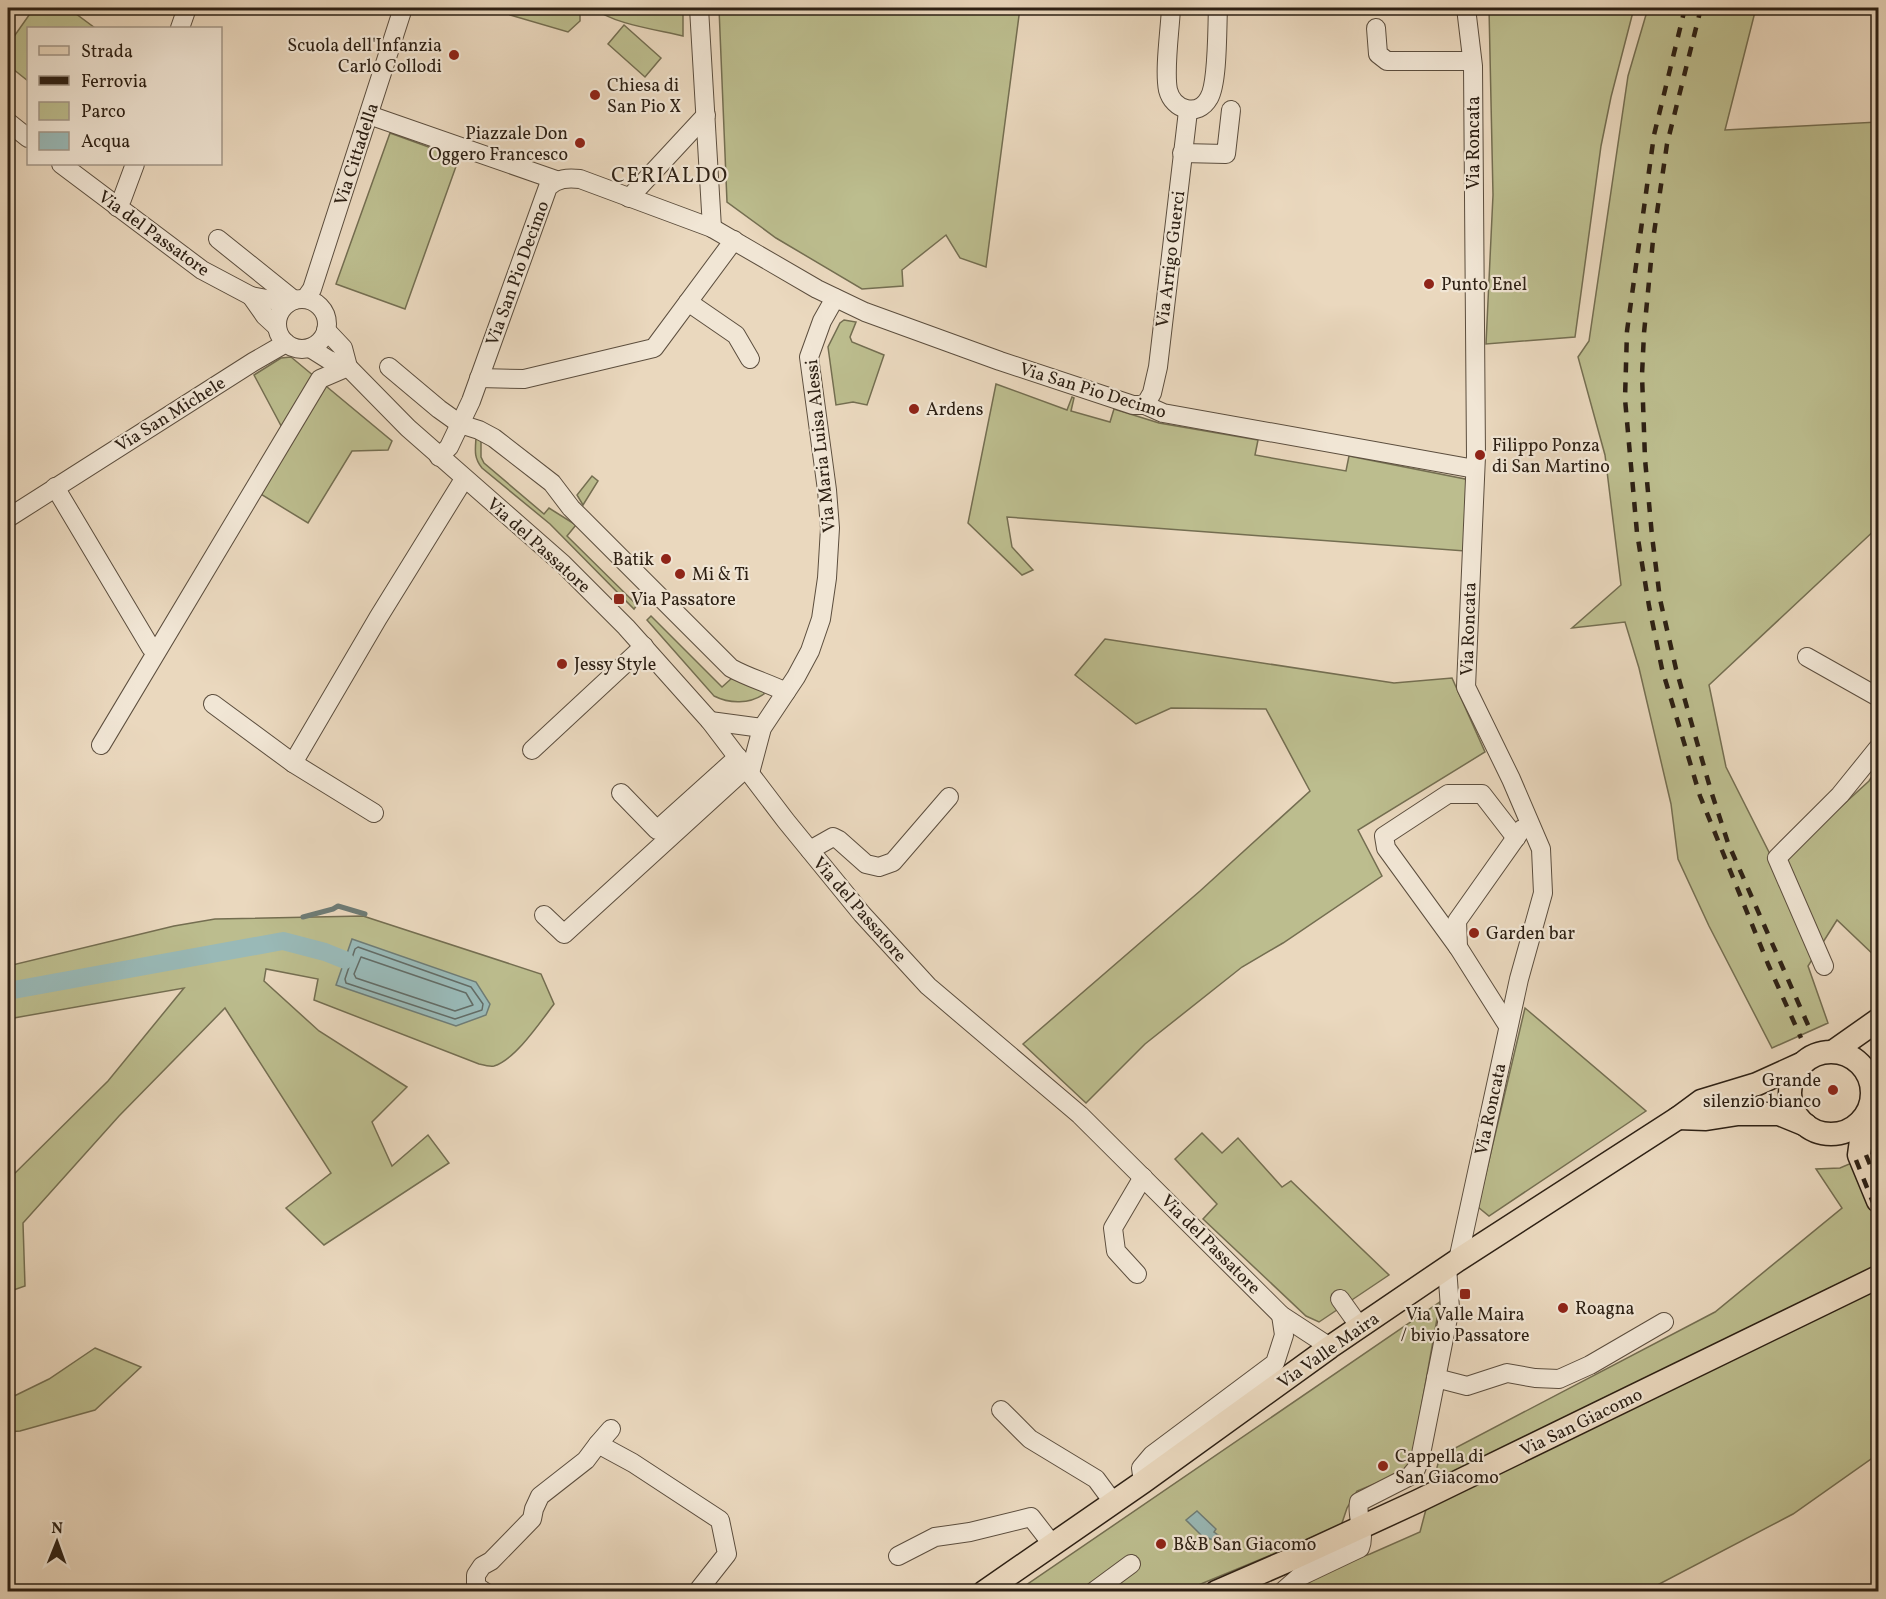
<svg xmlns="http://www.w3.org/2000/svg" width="1886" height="1599" font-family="Vollkorn,serif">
	<rect width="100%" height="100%" fill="#ead8be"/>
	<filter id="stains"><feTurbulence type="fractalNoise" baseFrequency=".00333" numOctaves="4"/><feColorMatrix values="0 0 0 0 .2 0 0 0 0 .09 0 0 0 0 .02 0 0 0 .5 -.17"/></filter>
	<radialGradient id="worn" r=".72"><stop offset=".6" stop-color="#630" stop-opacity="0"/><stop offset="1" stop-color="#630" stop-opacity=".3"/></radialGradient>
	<!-- green -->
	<g fill="#bcbd8e" stroke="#746e51" stroke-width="1.5">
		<polygon points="34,8 68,8 95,28 28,28 28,81 8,65 8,45"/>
		<polygon points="512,8 580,8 580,21 568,32 510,15"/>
		<path d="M594,8H683V36C659,30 612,24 594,8Z"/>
		<polygon points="719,8 1020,8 986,267 960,258 946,235 902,270 903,286 862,289 776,238 727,202"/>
		<polygon points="1489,8 1634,8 1611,97 1601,146 1575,337 1486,344 1493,195"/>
		<polygon points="1648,8 1756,8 1725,130 1878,122 1878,527 1709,685 1726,767 1776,866 1869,781 1878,767 1878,959 1837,920 1808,966 1828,1023 1772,1048 1709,926 1678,859 1671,804 1639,668 1625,622 1572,628 1621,585 1605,455 1578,357 1589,341 1628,76"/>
		<polygon points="624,25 661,58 645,77 608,44"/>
		<polygon points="390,133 459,158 405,309 336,284"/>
		<polygon points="844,320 856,322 850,337 852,342 884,355 867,405 853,402 836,405 828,347 840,323"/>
		<polygon points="291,357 392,441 388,450 352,451 308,523 259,493 287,437 254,375 281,358"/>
		<polygon points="996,384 1067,410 1072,397 1074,398 1071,411 1110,422 1114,409 1159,423 1258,440 1255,455 1346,471 1349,456 1465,479 1469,484 1465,551 1007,517 1012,547 1033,570 1022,575 968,523"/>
		<path d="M476,438L481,439V457L484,463L544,514L549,508L576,525L567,536L637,605L634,609L550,524L482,468C474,458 475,451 476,438Z"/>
		<polygon points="592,476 598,481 583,505 577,495"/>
		<path d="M651,616L722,687L732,678L764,689V694C749,704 730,704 714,696L647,620Z"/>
		<polygon points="1105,639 1394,683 1452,678 1485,752 1358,830 1382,876 1283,943 1242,967 1145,1044 1086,1103 1023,1044 1200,891 1310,791 1266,709 1171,708 1136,724 1075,675"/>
		<path d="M363,916L541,974L554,1004C541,1021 515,1060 494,1066C490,1067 483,1065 479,1064L314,1000L318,979L266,969L264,981L319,1031L407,1087L372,1122L392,1166L428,1135L449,1163L324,1245L286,1208L331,1173L225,1008L119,1116L23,1223L25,1286L8,1292V1180L108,1081L184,988L8,1019V966L174,926L215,919Z"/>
		<polygon points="1525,1008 1646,1111 1489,1216 1478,1207"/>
		<polygon points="1202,1133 1222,1153 1238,1138 1282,1187 1291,1181 1389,1275 1319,1322 1306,1316 1203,1219 1217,1204 1175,1159"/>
		<polygon points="1878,1141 1878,1454 1793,1514 1646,1591 1296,1592 1330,1567 1370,1554 1420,1532 1440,1456 1715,1312 1842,1208 1816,1169 1840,1168 1873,1154 1874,1148"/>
		<polygon points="1440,1302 1412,1459 1401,1473 1357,1491 1347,1508 1341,1526 1196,1586 1176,1591 1016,1592"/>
		<polygon points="95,1348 141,1367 95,1410 20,1431 8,1432 8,1399 49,1379"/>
	</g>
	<!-- water -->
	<g fill="#99b9b7" stroke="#6e7c76" stroke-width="1.5">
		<polygon points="352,939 476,982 490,1004 486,1015 456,1026 336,985"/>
		<polygon points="1197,1511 1216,1529 1214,1532 1218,1535 1215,1541 1208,1538 1206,1540 1186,1520"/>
	</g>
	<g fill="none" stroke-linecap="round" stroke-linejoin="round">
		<!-- shore -->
		<g stroke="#636c66" stroke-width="1.5">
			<polygon points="358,947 471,987 483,1004 482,1010 455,1019 346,983 345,979 355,949"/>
			<polygon points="361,957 466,993 473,1005 455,1011 356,978 354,974"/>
		</g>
		<!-- stream -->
		<polyline stroke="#6e7c76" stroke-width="5" points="303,917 333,909 338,906 365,914"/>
		<!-- canal -->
		<polyline stroke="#99b9b7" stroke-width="18" points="8,991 283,941 325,952 345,960"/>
		<defs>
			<g id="minor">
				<polyline points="699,8 712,228"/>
				<path d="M1171,8C1170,30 1164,70 1168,90C1173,110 1198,118 1209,98C1218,83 1217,28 1218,8"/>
				<polyline points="180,28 187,8"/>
				<polyline points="1376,28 1378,54 1387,61 1472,61"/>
				<polyline points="369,115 556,180"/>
				<polyline points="8,122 28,138"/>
				<polyline points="1182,153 1226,154 1231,110"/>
				<polyline points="61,164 202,270 251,296 288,303"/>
				<polyline points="629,198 706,115"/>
				<polyline points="117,207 122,199 135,164"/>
				<polyline points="218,239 294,300"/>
				<polyline points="251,296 265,316 277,327"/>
				<polyline points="305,299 312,289 403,8"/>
				<circle cx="302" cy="324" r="25"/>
				<polyline points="688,302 736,335 750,359"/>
				<polyline points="326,330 343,348 348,367"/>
				<polyline points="310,348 329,360 348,367 408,428 563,564 626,627 710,721 786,821 862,914 928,986 1080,1115 1281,1315 1330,1347"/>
				<path d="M389,367L439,409L460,424L479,430L494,438L552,483L571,508L731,668C749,678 768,683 786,692"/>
				<polyline points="479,378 524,379 654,348 734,240"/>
				<polyline points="1145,405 1152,393 1158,367 1188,111"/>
				<path d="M439,457L449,447L471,401L548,187C558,178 567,178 580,179L712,228L817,289L865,312L1000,361L1133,405H1145L1163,413L1475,469"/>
				<polyline points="55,487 151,648"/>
				<polyline points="8,518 253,362 286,343"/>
				<polyline points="1807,657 1878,697"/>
				<polyline points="213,704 293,763 374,813"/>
				<polyline points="710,721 762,728"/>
				<polyline points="101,745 320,379 348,367"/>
				<polyline points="532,750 644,646"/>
				<polyline points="293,763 378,618 464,479"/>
				<polyline points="750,773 762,728 796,677 810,651 821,619 827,578 830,528 827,490 809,357 822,321 835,298"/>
				<polyline points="621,793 657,830 738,757"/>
				<polyline points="810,850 833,837 839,840 866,864 879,867 893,862 949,797"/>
				<polyline points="544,915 564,934 746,768"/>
				<polyline points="1458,947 1386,848 1384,836 1448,794 1482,794 1516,838"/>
				<polyline points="1824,966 1777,858 1840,795 1878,748"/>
				<polyline points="1508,1026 1458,947 1457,921 1522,829"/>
				<polyline points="1458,1260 1519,979 1543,893 1541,849 1511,779 1466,687 1476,456 1473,66 1466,8"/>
				<polyline points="1137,1274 1116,1251 1113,1228 1143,1177"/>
				<polyline points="1340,1299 1360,1327"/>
				<polyline points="1436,1378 1467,1386 1507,1373 1535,1378 1559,1379 1590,1365 1664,1322"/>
				<polyline points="1001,1410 1030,1439 1096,1479 1113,1502"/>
				<polyline points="611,1429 598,1444 633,1463 720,1520 727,1554 697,1592"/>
				<polyline points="1143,1482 1141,1468 1152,1455 1275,1363 1284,1335 1281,1315"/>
				<polyline points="898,1556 935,1537 970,1532 1031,1517 1052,1544"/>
				<polyline points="485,1592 476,1586 476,1575 482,1566 491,1561 532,1519 534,1509 540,1496 586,1460 598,1444"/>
				<polyline points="1093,1592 1131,1564"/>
				<path d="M1282,1592L1299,1577L1360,1548C1366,1534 1356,1517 1359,1502L1410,1476L1416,1469L1420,1459L1450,1308L1447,1267"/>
			</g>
			<g id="major">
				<polyline points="1834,1051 1878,1020"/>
				<circle cx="1831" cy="1093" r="41"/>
				<polyline points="1678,1118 1706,1119 1738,1114 1779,1114 1806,1125"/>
				<polyline points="1862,1120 1862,1133 1859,1155 1878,1201"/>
				<polyline points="984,1592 1143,1482 1330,1347 1458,1260 1678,1118 1701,1101 1757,1084 1801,1064"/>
				<polyline points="1216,1592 1292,1559 1418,1501 1878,1277"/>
			</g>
		</defs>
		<!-- minor casing -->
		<use href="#minor" stroke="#5c4e3e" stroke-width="20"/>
		<!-- major casing -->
		<use href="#major" stroke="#2d2014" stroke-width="25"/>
		<!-- minor -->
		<use href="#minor" stroke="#f1e6d5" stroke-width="18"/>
		<!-- major -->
		<use href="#major" stroke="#ead8be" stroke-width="22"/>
		<!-- rail -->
		<g stroke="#2d2014" stroke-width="4.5" stroke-dasharray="10 10" stroke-linecap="butt">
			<polyline points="1685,8 1654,135 1627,331 1625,399 1637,533 1649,606 1662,669 1700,796 1768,964 1801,1038"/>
			<polyline points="1701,8 1667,144 1653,240 1644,333 1642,375 1645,459 1652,536 1660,599 1676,669 1711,791 1728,843 1812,1034"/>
			<polyline points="1866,1155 1878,1184"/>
			<polyline points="1856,1160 1878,1215"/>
		</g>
	</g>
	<!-- markers -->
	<g fill="#8f2418" stroke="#f1e6d5" stroke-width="2">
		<circle cx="454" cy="55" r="6"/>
		<circle cx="595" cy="95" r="6"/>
		<circle cx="580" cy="143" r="6"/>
		<circle cx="1429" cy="284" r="6"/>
		<circle cx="914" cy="409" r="6"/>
		<circle cx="1480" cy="455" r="6"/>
		<circle cx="666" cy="559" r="6"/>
		<circle cx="680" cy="574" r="6"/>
		<rect x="613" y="593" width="12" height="12" rx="3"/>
		<circle cx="562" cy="664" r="6"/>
		<circle cx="1474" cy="933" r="6"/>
		<circle cx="1833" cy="1090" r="6"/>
		<rect x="1459" y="1288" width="12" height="12" rx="3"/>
		<circle cx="1563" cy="1308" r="6"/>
		<circle cx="1383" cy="1466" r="6"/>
		<circle cx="1161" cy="1544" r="6"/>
	</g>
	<g text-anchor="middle" stroke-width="4.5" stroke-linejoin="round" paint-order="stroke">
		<!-- poi labels -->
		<g font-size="18" fill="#2d2014" stroke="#f1e6d5" text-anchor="start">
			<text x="442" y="51" text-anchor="end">Scuola dell'Infanzia<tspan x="442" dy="21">Carlo Collodi</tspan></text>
			<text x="607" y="91">Chiesa di<tspan x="607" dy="21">San Pio X</tspan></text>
			<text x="568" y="139" text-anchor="end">Piazzale Don<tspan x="568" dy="21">Oggero Francesco</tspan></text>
			<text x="1441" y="290">Punto Enel</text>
			<text x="926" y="415">Ardens</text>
			<text x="1492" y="451">Filippo Ponza<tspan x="1492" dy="21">di San Martino</tspan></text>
			<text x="654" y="565" text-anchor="end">Batik</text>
			<text x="692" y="580">Mi &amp; Ti</text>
			<text x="631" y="605">Via Passatore</text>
			<text x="574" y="670">Jessy Style</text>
			<text x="1486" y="939">Garden bar</text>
			<text x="1821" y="1086" text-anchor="end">Grande<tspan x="1821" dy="21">silenzio bianco</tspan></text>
			<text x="1575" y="1314">Roagna</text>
			<text x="1465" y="1320" text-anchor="middle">Via Valle Maira<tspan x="1465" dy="21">/ bivio Passatore</tspan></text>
			<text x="1395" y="1462">Cappella di<tspan x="1395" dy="21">San Giacomo</tspan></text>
			<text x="1173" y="1550">B&amp;B San Giacomo</text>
		</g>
		<!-- street labels -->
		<g font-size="18" fill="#2d2014" stroke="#f1e6d5">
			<text transform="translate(1473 143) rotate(-90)" y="6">Via Roncata</text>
			<text transform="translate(356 154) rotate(-72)" y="6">Via Cittadella</text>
			<text transform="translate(154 233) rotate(36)" y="6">Via del Passatore</text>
			<text transform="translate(1170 259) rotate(-83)" y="6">Via Arrigo Guerci</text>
			<text transform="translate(517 273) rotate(-70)" y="6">Via San Pio Decimo</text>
			<text transform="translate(1093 390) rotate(17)" y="6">Via San Pio Decimo</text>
			<text transform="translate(170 414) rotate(-32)" y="6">Via San Michele</text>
			<text transform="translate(820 446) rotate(-96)" y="6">Via Maria Luisa Alessi</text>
			<text transform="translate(539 545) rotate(42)" y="6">Via del Passatore</text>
			<text transform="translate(1468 629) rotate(-88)" y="6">Via Roncata</text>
			<text transform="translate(860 909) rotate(49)" y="6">Via del Passatore</text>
			<text transform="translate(1490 1109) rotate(-78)" y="6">Via Roncata</text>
			<text transform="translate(1211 1244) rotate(45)" y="6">Via del Passatore</text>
			<text transform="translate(1328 1350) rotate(-35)" y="6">Via Valle Maira</text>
			<text transform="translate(1581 1422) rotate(-26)" y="6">Via San Giacomo</text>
		</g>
		<!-- quarter labels -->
		<g font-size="21" letter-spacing="1.5" fill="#2d2014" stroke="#f1e6d5">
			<text x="670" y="182">CERIALDO</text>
		</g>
	</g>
	<!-- margin -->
	<rect width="1886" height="1599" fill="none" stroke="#ead8be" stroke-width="30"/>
	<rect x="9" y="9" width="1868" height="1581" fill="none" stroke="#2d2014" stroke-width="3"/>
	<rect x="15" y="15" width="1856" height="1569" fill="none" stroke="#2d2014" stroke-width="1.5"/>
	<!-- legend -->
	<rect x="27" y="27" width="195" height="138" fill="#f1e6d5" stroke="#a39788" stroke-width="1.5"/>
	<rect x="39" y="46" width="30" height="9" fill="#ead8be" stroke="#a39788" stroke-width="1.5"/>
	<text x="81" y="57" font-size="18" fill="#2d2014">Strada</text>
	<rect x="39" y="76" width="30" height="9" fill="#2d2014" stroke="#a39788" stroke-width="1.5"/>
	<text x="81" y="87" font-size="18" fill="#2d2014">Ferrovia</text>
	<rect x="39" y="102" width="30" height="18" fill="#bcbd8e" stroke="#a39788" stroke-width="1.5"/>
	<text x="81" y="117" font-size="18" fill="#2d2014">Parco</text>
	<rect x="39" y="132" width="30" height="18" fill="#99b9b7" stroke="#a39788" stroke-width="1.5"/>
	<text x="81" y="147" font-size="18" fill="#2d2014">Acqua</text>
	<!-- north arrow -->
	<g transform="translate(57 1542) rotate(1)" stroke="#f1e6d5" stroke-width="4.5" paint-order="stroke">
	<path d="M0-4.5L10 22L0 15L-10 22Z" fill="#2d2014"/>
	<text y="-9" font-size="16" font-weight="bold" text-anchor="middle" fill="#2d2014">N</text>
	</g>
	<rect width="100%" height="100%" filter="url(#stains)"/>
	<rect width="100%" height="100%" fill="url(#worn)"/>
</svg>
